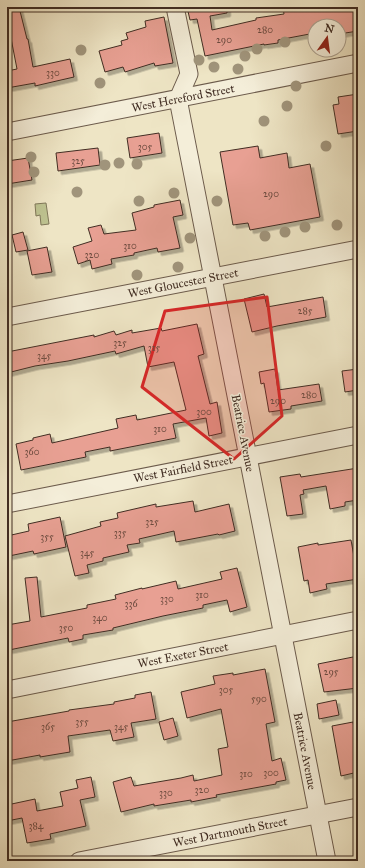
<svg xmlns="http://www.w3.org/2000/svg" width="365" height="868" font-family="'IM FELL Great Primer',serif">
	<defs>
		<filter id="shadow"><feDropShadow dx="3.5" dy="3.5" stdDeviation="0" flood-color="#0004"/></filter>
	</defs>
	<rect width="100%" height="100%" fill="#eee5c5"/>
	<filter id="stains"><feTurbulence type="fractalNoise" baseFrequency=".005" numOctaves="4"/><feColorMatrix values="0 0 0 0 .2 0 0 0 0 .09 0 0 0 0 .02 0 0 0 .5 -.17"/></filter>
	<radialGradient id="worn" r=".72"><stop offset=".6" stop-color="#630" stop-opacity="0"/><stop offset="1" stop-color="#630" stop-opacity=".3"/></radialGradient>
	<!-- green -->
	<polygon fill="#bec391" stroke="#80785a" points="46,203 49,224 41,225 40,215 36,216 35,204"/>
	<!-- building -->
	<g fill="#e8a093" stroke="#412d23" filter="url(#shadow)">
		<polygon points="7,7 19,7 27,39 28,39 33,67 70,59 74,77 35,86 35,83 7,88 7,71 17,69 9,28 7,29"/>
		<polygon points="187,7 227,7 227,13 210,16 212,30 256,20 256,18 284,14 283,7 313,7 314,11 340,7 355,7 358,23 358,31 339,34 339,26 315,26 315,33 278,40 278,43 264,45 264,44 205,56 197,19 190,20"/>
		<polygon points="164,17 173,63 155,66 154,63 125,72 123,67 105,72 99,51 122,45 121,41 128,39 126,33 146,27 145,21"/>
		<polygon points="358,94 358,131 338,134 333,105 339,104 338,97"/>
		<polygon points="159,133 162,153 130,158 127,138"/>
		<polygon points="258,146 260,158 287,153 289,168 310,164 320,217 250,230 248,223 233,225 220,152"/>
		<polygon points="98,148 100,165 58,171 56,153"/>
		<polygon points="28,158 32,180 7,184 7,161"/>
		<polygon points="180,200 183,215 173,217 180,248 158,252 157,248 134,253 134,255 111,259 112,264 92,269 90,260 78,264 73,247 92,241 88,228 101,225 104,234 136,230 132,213 154,207 154,205"/>
		<polygon points="23,232 28,250 16,252 12,235"/>
		<polygon points="47,247 52,272 32,275 27,251"/>
		<polygon points="264,294 267,307 323,297 326,317 277,326 252,332 244,299"/>
		<polygon points="197,324 204,354 198,356 210,404 217,402 222,433 209,436 206,418 173,424 176,438 110,451 110,447 85,452 86,457 21,470 16,444 33,440 33,438 50,434 52,443 118,428 116,419 136,415 137,420 186,410 174,362 148,367 144,346 116,354 115,351 68,361 35,366 7,373 7,352 94,335 94,337 114,331 116,335 132,330 132,333 161,328 162,331"/>
		<polygon points="275,369 278,390 319,384 322,401 291,406 291,409 269,412 264,383 261,384 259,372"/>
		<polygon points="358,369 358,390 345,392 342,371"/>
		<polygon points="358,468 358,500 345,502 345,506 330,509 326,486 303,490 304,494 300,495 303,514 287,516 280,477 300,474 301,477"/>
		<polygon points="193,501 195,512 229,504 235,531 219,535 218,534 176,542 174,531 139,539 140,543 127,545 129,552 103,558 103,561 87,565 89,573 75,576 65,536 101,526 100,522 118,518 117,513 156,504 156,507"/>
		<polygon points="60,517 66,547 34,554 33,551 9,556 7,547 7,536 29,531 28,524"/>
		<polygon points="351,540 358,579 326,584 327,589 310,593 308,580 304,581 298,547 318,543 318,545"/>
		<polygon points="237,568 247,607 230,612 227,600 203,605 203,608 163,616 113,628 113,630 83,635 83,639 69,642 68,638 9,650 7,637 7,625 30,621 25,578 37,577 41,617 87,608 87,605 116,599 115,595 142,588 142,589 176,581 178,589 222,579 220,572"/>
		<polygon points="358,656 358,688 324,692 318,664"/>
		<polygon points="265,669 275,722 266,724 272,761 281,758 286,780 276,782 276,784 216,795 217,797 191,802 191,800 154,806 154,804 121,812 113,782 131,777 134,786 181,778 193,775 194,781 222,775 218,749 228,747 221,709 187,718 181,692 215,684 213,676 233,673 233,675"/>
		<polygon points="151,692 156,719 131,723 134,737 113,741 110,730 68,736 70,752 40,757 40,755 7,761 7,722 69,711 69,710 114,704 114,702 135,698 135,695"/>
		<polygon points="336,700 339,715 319,719 317,704"/>
		<polygon points="173,718 178,736 164,740 159,722"/>
		<polygon points="353,722 358,751 358,772 341,776 332,726"/>
		<polygon points="91,777 95,797 80,800 86,826 50,834 51,839 27,843 22,818 7,821 7,805 35,799 37,811 63,806 60,792 78,788 76,780"/>
	</g>
	<g fill="none" stroke-linecap="round" stroke-linejoin="round">
		<defs>
			<g id="minor">
				<polyline points="175,7 189,74 178,99 327,861"/>
				<polyline points="7,132 358,63"/>
				<polyline points="7,317 358,249"/>
				<polyline points="7,504 358,435"/>
				<polyline points="7,690 358,620"/>
				<polyline points="79,861 358,807"/>
			</g>
		</defs>
		<!-- minor casing -->
		<use href="#minor" stroke="#6c5b4c" stroke-width="19"/>
		<!-- minor -->
		<use href="#minor" stroke="#f4eed9" stroke-width="17"/>
	</g>
	<!-- trees -->
	<g fill="#a0947b">
		<circle cx="285" cy="42" r="5.5"/>
		<circle cx="257" cy="49" r="5.5"/>
		<circle cx="81" cy="50" r="5.5"/>
		<circle cx="245" cy="56" r="5.5"/>
		<circle cx="199" cy="60" r="5.5"/>
		<circle cx="214" cy="67" r="5.5"/>
		<circle cx="238" cy="69" r="5.5"/>
		<circle cx="100" cy="83" r="5.5"/>
		<circle cx="296" cy="86" r="5.5"/>
		<circle cx="287" cy="106" r="5.5"/>
		<circle cx="264" cy="121" r="5.5"/>
		<circle cx="326" cy="146" r="5.5"/>
		<circle cx="31" cy="157" r="5.5"/>
		<circle cx="119" cy="163" r="5.5"/>
		<circle cx="137" cy="164" r="5.5"/>
		<circle cx="105" cy="165" r="5.5"/>
		<circle cx="34" cy="172" r="5.5"/>
		<circle cx="77" cy="192" r="5.5"/>
		<circle cx="174" cy="193" r="5.5"/>
		<circle cx="139" cy="201" r="5.5"/>
		<circle cx="217" cy="201" r="5.5"/>
		<circle cx="337" cy="225" r="5.5"/>
		<circle cx="305" cy="227" r="5.5"/>
		<circle cx="285" cy="232" r="5.5"/>
		<circle cx="265" cy="236" r="5.5"/>
		<circle cx="190" cy="238" r="5.5"/>
		<circle cx="178" cy="267" r="5.5"/>
		<circle cx="137" cy="275" r="5.5"/>
	</g>
	<!-- marked area -->
	<path fill="#d62828" fill-opacity="0.2" stroke="#d62828" stroke-width="3" stroke-linejoin="round" d="M267,297L282,416L234,459L142,387L165,311Z"/>
	<g text-anchor="middle" stroke-width="3" stroke-linejoin="round" paint-order="stroke">
		<!-- number labels -->
		<g font-size="10" fill="#6b4a3f">
			<text x="265" y="33">280</text>
			<text x="224" y="43">290</text>
			<text x="53" y="76">330</text>
			<text x="145" y="150">305</text>
			<text x="78" y="164">325</text>
			<text x="271" y="197">290</text>
			<text x="130" y="249">310</text>
			<text x="92" y="258">320</text>
			<text x="305" y="314">285</text>
			<text x="120" y="346">325</text>
			<text x="154" y="351">315</text>
			<text x="44" y="359">345</text>
			<text x="309" y="398">280</text>
			<text x="278" y="404">290</text>
			<text x="204" y="415">300</text>
			<text x="160" y="432">310</text>
			<text x="32" y="455">360</text>
			<text x="152" y="525">325</text>
			<text x="120" y="536">335</text>
			<text x="47" y="540">355</text>
			<text x="87" y="556">345</text>
			<text x="202" y="598">310</text>
			<text x="167" y="602">330</text>
			<text x="131" y="607">336</text>
			<text x="100" y="621">340</text>
			<text x="66" y="631">350</text>
			<text x="331" y="675">295</text>
			<text x="226" y="693">305</text>
			<text x="259" y="702">590</text>
			<text x="82" y="725">355</text>
			<text x="48" y="730">365</text>
			<text x="121" y="730">345</text>
			<text x="271" y="776">300</text>
			<text x="246" y="777">310</text>
			<text x="202" y="793">320</text>
			<text x="166" y="796">330</text>
			<text x="36" y="829">384</text>
		</g>
		<!-- street labels -->
		<g font-size="12" fill="#412d23" stroke="#f4eed9">
			<text transform="translate(183 98) rotate(-11)" y="4">West Hereford Street</text>
			<text transform="translate(183 283) rotate(-11)" y="4">West Gloucester Street</text>
			<text transform="translate(243 433) rotate(79)" y="4">Beatrice Avenue</text>
			<text transform="translate(183 469) rotate(-11)" y="4">West Fairfield Street</text>
			<text transform="translate(183 655) rotate(-11)" y="4">West Exeter Street</text>
			<text transform="translate(305 751) rotate(79)" y="4">Beatrice Avenue</text>
			<text transform="translate(230 832) rotate(-11)" y="4">West Dartmouth Street</text>
		</g>
	</g>
	<!-- margin -->
	<rect width="365" height="868" fill="none" stroke="#eee5c5" stroke-width="24"/>
	<rect x="8" y="8" width="349" height="852" fill="none" stroke="#412d23" stroke-width="2"/>
	<rect x="12" y="12" width="341" height="844" fill="none" stroke="#412d23"/>
	<!-- north arrow -->
	<g transform="translate(327 38) rotate(14)"><circle r="19" fill="#f4eed9" stroke="#aca190"/>
	<path d="M0-3L7 15L0 10L-7 15Z" fill="#8f2418"/>
	<text y="-6" font-size="11" font-weight="bold" text-anchor="middle" fill="#412d23">N</text>
	</g>
	<rect width="100%" height="100%" filter="url(#stains)"/>
	<rect width="100%" height="100%" fill="url(#worn)"/>
</svg>
